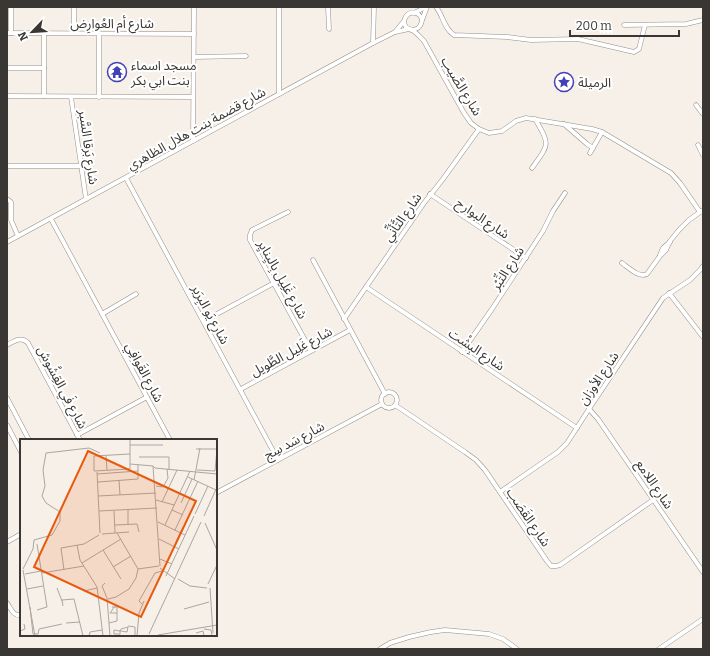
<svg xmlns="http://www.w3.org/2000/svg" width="710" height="656" font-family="Bitter,'Noto Sans Arabic',serif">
	<rect width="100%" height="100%" fill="#f7f0e8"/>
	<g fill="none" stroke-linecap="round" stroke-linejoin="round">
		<defs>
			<g id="minor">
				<polyline points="11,7 11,33"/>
				<polyline points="74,7 74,33"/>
				<polyline points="279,7 279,94"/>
				<polyline points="328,7 329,29"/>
				<path d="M436,7C443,15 444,29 454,35L507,37L531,40L578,39L634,52L639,49L645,25"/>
				<polyline points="414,13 426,7"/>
				<polyline points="422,20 427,7"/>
				<polyline points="624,25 686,24 703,20"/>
				<path d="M411,30C422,30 426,17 416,13C408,10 401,20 406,27C408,29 409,28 412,30C416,32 420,37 424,41L464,113L471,123L479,129L489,133L502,131L516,121L526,118L592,129L602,132L671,173L680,183L700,212"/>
				<polyline points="395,32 404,21"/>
				<polyline points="7,33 194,34"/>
				<polyline points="373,43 374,7"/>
				<polyline points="194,57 246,56"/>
				<polyline points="7,68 44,68"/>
				<polyline points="7,96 193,97"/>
				<polyline points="44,96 44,33"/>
				<polyline points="71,97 86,199"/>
				<polyline points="99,97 99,33"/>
				<polyline points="696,105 703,114"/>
				<polyline points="564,124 587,144 593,148"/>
				<polyline points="193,141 194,7"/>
				<polyline points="698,145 703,155"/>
				<polyline points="590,153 602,132"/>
				<polyline points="7,166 81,166"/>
				<path d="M532,168C550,143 550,145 535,119"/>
				<polyline points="126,178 278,460"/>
				<polyline points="430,194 526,258"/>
				<polyline points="7,199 11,202 11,220 18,236"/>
				<polyline points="288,212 252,230 250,235 250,240 311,351"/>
				<polyline points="51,219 170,440"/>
				<polyline points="7,242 373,43 395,32 409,29"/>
				<polyline points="660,255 663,248 670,242"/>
				<polyline points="313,260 385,394"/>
				<path d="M622,263C629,268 639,278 647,274L660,256L666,250L670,241L679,230L689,220L703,210"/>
				<polyline points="366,287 577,428"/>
				<polyline points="669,293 703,337"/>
				<polyline points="102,314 136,294"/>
				<polyline points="344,319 424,203 443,179 479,129"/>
				<polyline points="204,321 274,283"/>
				<path d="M7,345C14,341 22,336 28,343L80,440"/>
				<polyline points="462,352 492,309 543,231 553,211 565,193"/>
				<polyline points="241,389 350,330"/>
				<circle cx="389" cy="400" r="8"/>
				<polyline points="7,398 29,440"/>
				<polyline points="395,405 465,452 476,460 485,470 547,561 551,566 556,566 560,565 653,500"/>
				<polyline points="589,409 598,419 703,572"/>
				<polyline points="7,425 21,452"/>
				<polyline points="77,435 147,397"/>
				<polyline points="500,492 558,452 567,443 589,409 663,298 690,280 700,270 703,266"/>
				<polyline points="216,493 382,404"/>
				<polyline points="7,542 21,534"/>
				<path d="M7,603C11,609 13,616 21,615"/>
				<polyline points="380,649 390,643 409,637 431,632 445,630 489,634 503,639 517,649"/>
				<polyline points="659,649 703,619"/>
			</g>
		</defs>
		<!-- minor casing -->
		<use href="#minor" stroke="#948e87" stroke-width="5"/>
		<!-- minor -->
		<use href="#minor" stroke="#fff" stroke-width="4"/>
	</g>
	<!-- icons -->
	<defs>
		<symbol id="temple-ring" viewBox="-11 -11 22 22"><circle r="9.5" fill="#fff" stroke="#4341b6" stroke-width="1.5"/><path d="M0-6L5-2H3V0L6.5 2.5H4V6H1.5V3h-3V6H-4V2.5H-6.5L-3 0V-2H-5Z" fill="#4341b6"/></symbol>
		<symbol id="sight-ring" viewBox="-11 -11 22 22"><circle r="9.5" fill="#fff" stroke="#4341b6" stroke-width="1.5"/><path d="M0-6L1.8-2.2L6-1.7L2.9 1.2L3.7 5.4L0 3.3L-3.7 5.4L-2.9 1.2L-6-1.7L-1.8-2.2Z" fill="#4341b6"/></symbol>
	</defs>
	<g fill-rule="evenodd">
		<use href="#temple-ring" x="106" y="61" width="22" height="22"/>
		<use href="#sight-ring" x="553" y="71" width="22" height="22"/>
	</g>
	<g text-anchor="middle" stroke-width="4" stroke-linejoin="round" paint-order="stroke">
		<!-- street labels -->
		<g font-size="13" fill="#393633" stroke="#fff">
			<text x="112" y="28">شارع أم العُوارِض</text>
			<text transform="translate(462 86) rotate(59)" y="5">شارع الصَّيب</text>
			<text transform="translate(196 128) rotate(-29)" y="5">شارع قضمة بنت هلال الظاهري</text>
			<text transform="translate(89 147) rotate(82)" y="5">شارع بَرقا السَّبر</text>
			<text transform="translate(402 217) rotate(-55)" y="5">شارع التَّأنِّي</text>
			<text transform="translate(483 218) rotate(34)" y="5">شارع البوارح</text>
			<text transform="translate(507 268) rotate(-57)" y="5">شارع التِّبْر</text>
			<text transform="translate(283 279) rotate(61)" y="5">شارع غَلِيل بِاليِنايِر</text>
			<text transform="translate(211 314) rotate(62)" y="5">شارع يَو البِرَير</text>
			<text transform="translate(477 349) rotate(34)" y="5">شارع البِشْت</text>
			<text transform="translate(291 351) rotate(-28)" y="5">شارع غَلِيل الطَّويل</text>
			<text transform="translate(145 372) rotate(62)" y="5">شارع القَوافِي</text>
			<text transform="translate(598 378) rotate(-56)" y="5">شارع الأوزان</text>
			<text transform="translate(63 387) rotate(62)" y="5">شارع فَي القِشُوش</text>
			<text transform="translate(294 440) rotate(-28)" y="5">شارع سَد سِج</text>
			<text transform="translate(655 484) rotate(56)" y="5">شارع اللامع</text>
			<text transform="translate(529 517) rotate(56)" y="5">شارع القَصَب</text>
		</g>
		<!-- poi labels -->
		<g font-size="13" fill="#393633" stroke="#fff" text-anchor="start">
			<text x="131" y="70">مسجد اسماء<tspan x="131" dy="15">بنت ابي بكر</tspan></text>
			<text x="578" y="87">الرميلة</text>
		</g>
	</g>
	<!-- overview -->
	<g transform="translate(20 439)">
		<rect width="197" height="197" fill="#f7f0e8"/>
		<path fill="none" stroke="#aba6a0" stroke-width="1" d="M110,0V30L74,32V17L110,15M110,6H143M176,10H196M86,17L87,31M119,18H149V30M110,25L133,27M135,29L133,27L140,127M135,29L197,35M177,31L195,32L197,10M77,33L80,94M77,35L118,32M168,38L196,51M99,41L100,56M174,41L180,9M78,43L118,40V26M136,47L143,48L148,39L147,30M78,57L136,54M136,61L154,66M142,63L157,31M161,64L172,40M108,71V85M152,71L163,76M79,72L137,69M94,72L95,94M175,75L188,47M184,77L197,48M138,83L165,96M185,84L197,111M95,86L117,85L119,93M145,86L170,32M155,91L178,42M97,94L118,130M82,95L109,93M139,100L159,110M156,103L163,88M17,105L27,168L17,171M57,106L60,121L77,148L83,197M83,111L101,140M140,120L152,125M62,124L101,100M93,128L111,117M140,129L155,140M3,130L13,110L14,101L32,96L40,82V73L26,64L22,57L25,47L23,31L26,14L69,9L80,14M3,131L15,197M44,131L41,109L64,105L79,96M22,134L64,127M5,135L21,132M146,137L174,77M158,140L170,147L187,149M85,144L82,147L87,159L90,197M188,145L197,126M37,149L42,162M190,149L193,194M7,150L23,147M64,152L77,149M88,160L96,158L109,150L116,139L118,130L139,127M122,165L119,162L135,134L142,132M43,167L42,161L54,160L63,197M95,167L90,174H97M10,168L13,195H18L19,190L42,185M164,170L189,163M46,184L60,183M89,184L97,182V168H92M108,187L115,188V197M184,190L191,191L192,196M176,194L183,192L184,197M99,195H94V191L100,192H101L107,193L108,188L101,190L100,192V195L99,197M129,195L181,83M138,196L197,186M1,197L0,192L5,190L4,185M69,197L70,193L82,191M117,197L119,174L124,162"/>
		<path fill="#e8590c" fill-opacity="0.15" stroke="#e8590c" stroke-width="2" d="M68,12L176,62L121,178L14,128Z"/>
		<rect width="197" height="197" fill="none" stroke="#393633" stroke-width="2"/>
	</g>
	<!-- border -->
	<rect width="710" height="656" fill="none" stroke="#393633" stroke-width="16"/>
	<!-- north arrow -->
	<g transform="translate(32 32) rotate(245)" stroke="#ffffff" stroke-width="3" paint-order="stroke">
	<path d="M0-3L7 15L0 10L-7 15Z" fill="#393633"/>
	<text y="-6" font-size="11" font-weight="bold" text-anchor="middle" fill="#393633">N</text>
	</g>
	<!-- scale -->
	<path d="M570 30v6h109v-6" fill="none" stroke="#393633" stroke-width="2"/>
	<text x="576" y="30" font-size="12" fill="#393633" stroke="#ffffff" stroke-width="3" paint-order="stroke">200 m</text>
</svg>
